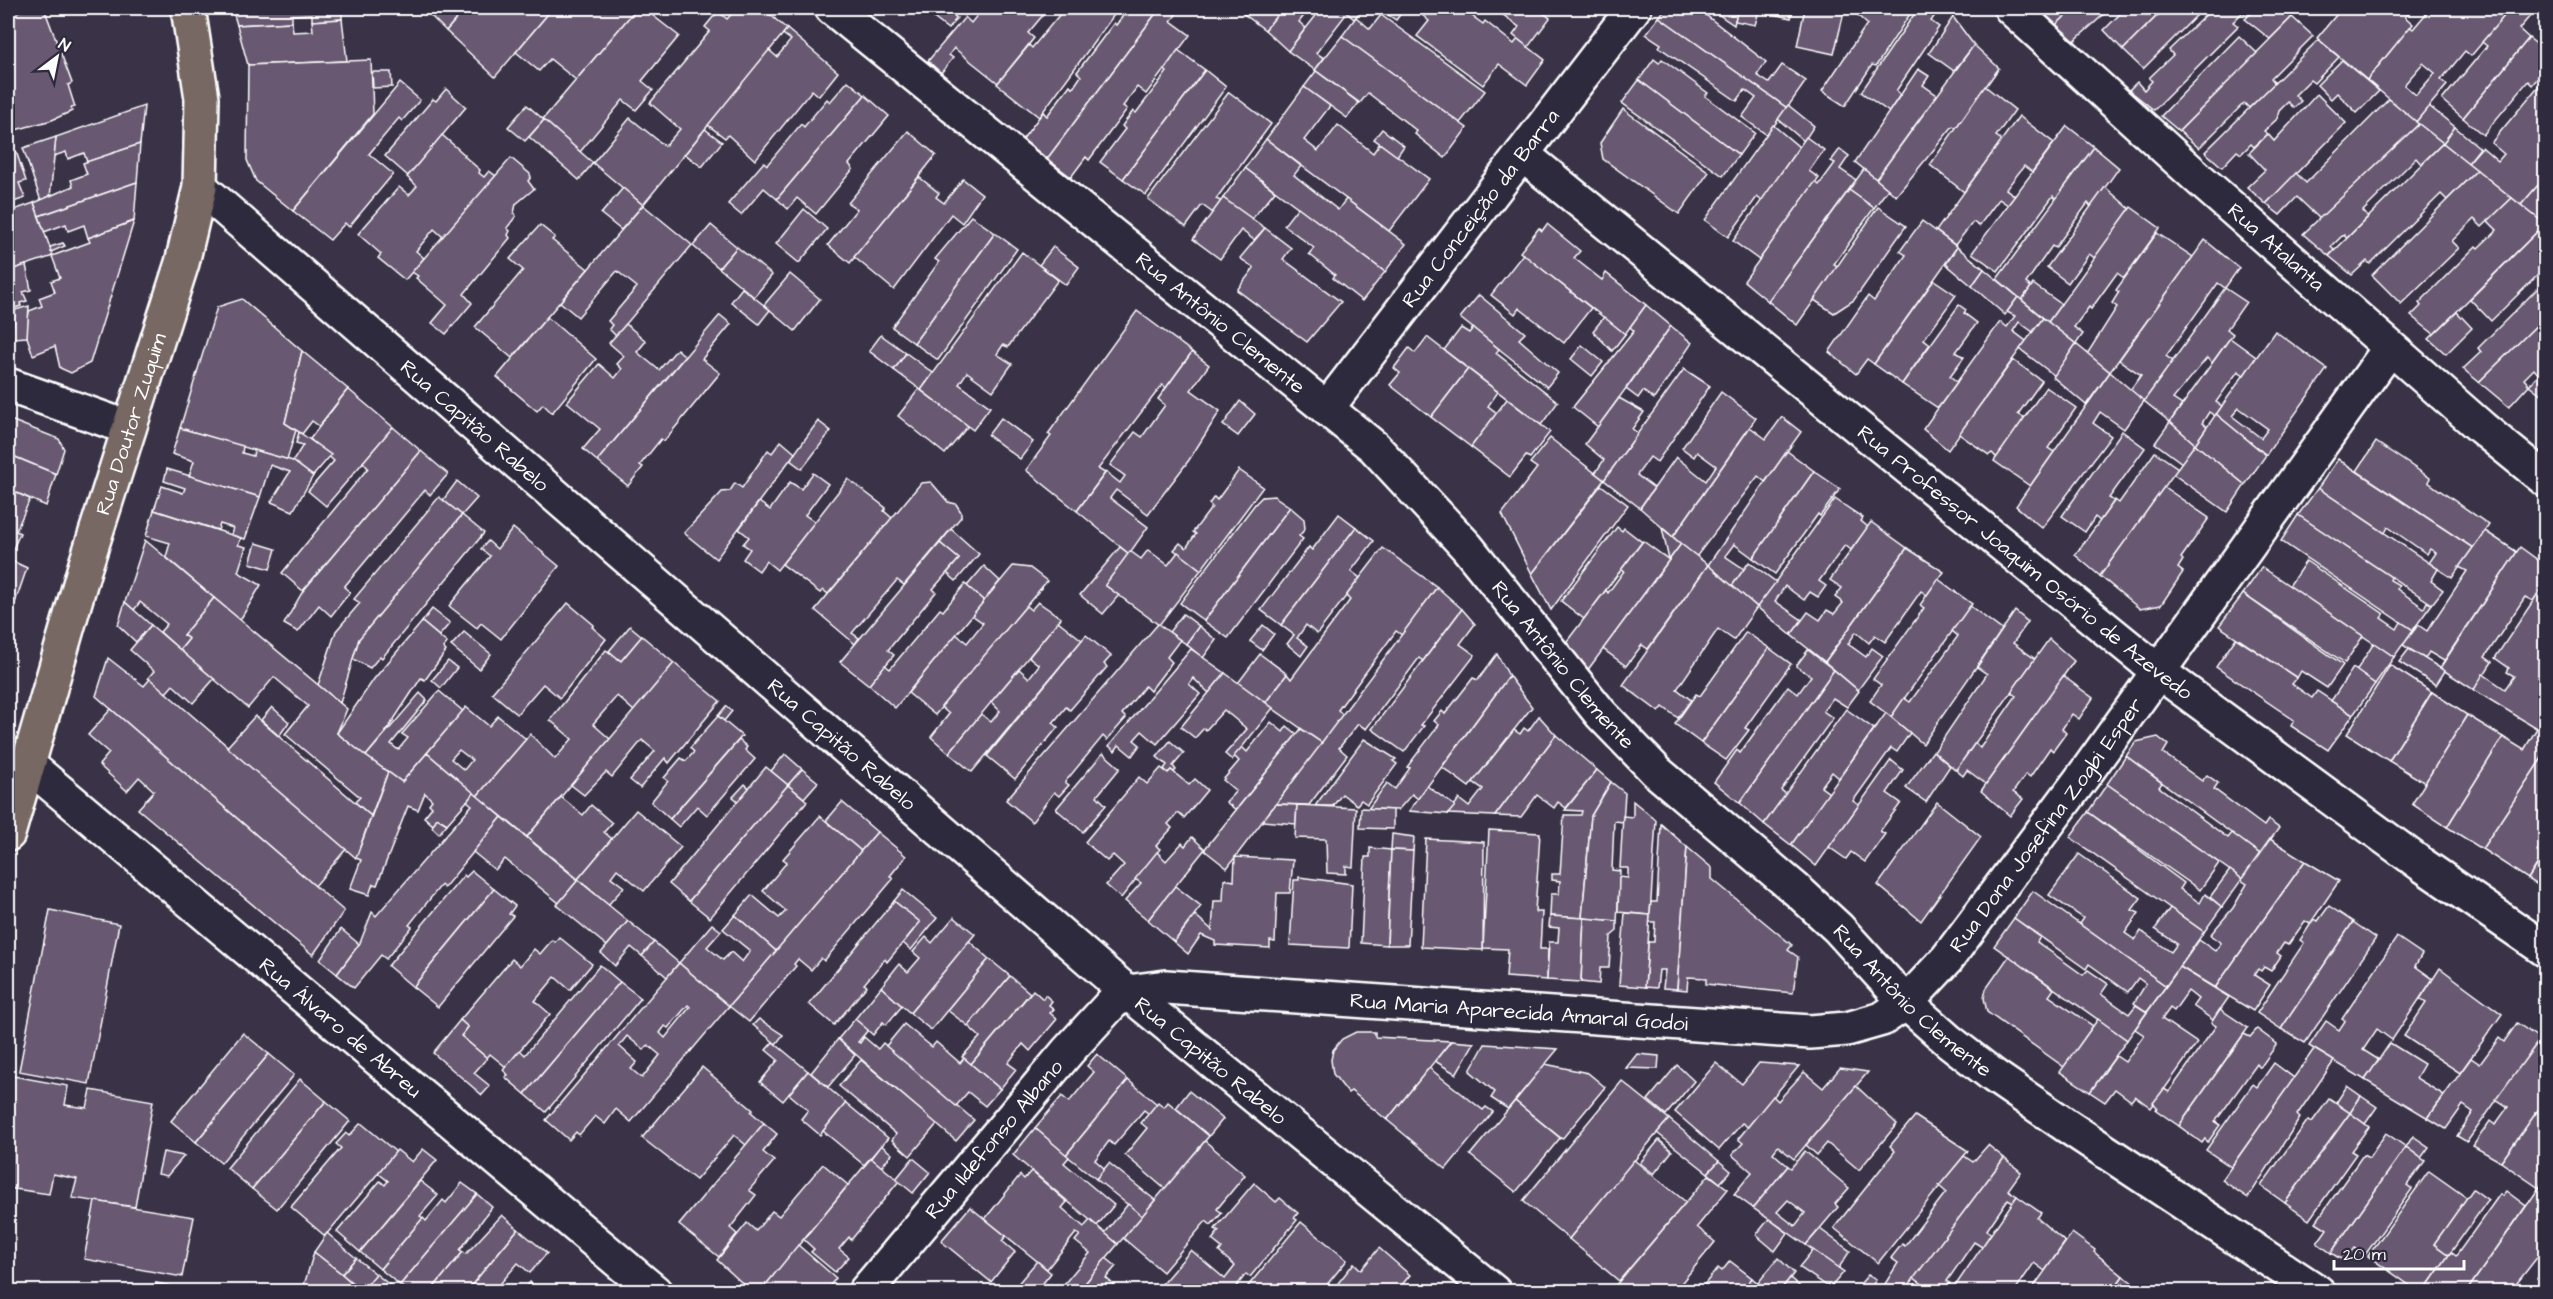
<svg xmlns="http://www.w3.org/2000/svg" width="2553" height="1299" font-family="'Architects Daughter',sans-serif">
	<rect width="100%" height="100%" fill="#3a3348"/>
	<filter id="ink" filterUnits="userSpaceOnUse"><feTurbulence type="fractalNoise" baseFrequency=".0167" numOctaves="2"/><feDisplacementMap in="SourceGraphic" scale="12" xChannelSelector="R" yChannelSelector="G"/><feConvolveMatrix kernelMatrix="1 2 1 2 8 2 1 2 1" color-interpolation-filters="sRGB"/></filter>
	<g filter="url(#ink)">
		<!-- building -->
		<g fill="#685872" stroke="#fff" stroke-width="1.5" fill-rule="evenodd">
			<polygon points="8,8 28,8 8,15"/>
			<polygon points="28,8 44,8 72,83 68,85 75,107 71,108 72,111 52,120 8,132 8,15"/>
			<polygon points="232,8 344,8 344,12 342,12 342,19 312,21 312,14 292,15 292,22 237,25"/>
			<polygon points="423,8 445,8 457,18 446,31"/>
			<polygon points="466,8 553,8 495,77 446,31"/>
			<polygon points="553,8 587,8 592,11 595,8 637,8 576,80 550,59 539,71 516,52"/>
			<polygon points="637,8 643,8 679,36 642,81 653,90 636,110 623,100 580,152 543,119"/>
			<polygon points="737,8 762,8 787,29 643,205 593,163 630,118 665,146 680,129 650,103 710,31 705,27 718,11 727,19"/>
			<polygon points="932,8 960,8 954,16 957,18 948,29 927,13"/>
			<polygon points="983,8 1049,8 1028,33 1034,38 998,83 954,48 949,55 953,58 941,73 928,61 965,17 971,23"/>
			<polygon points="1065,8 1119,8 1039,117 997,84 1029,45 1032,48"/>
			<polygon points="1129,8 1160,8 1047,159 1022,140 1043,112 1047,116 1070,85 1073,88 1081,76 1077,72 1114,23 1116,25"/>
			<polygon points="1160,8 1181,8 1171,21 1190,35 1146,94 1137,87 1123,106 1127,109 1089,160 1086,157 1071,177 1047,159"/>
			<polygon points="1236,8 1283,8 1265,30"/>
			<polygon points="1283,8 1310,8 1299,22 1306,28 1288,51 1265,30"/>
			<polygon points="1322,8 1364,8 1354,19 1347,13 1316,53 1324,58 1315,70 1288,51"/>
			<polygon points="1378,8 1405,8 1396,20"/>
			<polygon points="1426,8 1461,8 1483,24 1485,21 1514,44 1518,39 1545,60 1527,85 1499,64 1483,85 1417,36 1429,21 1421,14"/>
			<polygon points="1494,8 1537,8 1550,18 1528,47 1513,35 1519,27"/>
			<polygon points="1666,8 1698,9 1766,62 1757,75 1769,83 1782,65 1806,81 1787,108 1659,17"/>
			<polygon points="1709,8 1738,8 1734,25"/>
			<polygon points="1738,8 1794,8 1791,18 1759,11 1755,25 1735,21"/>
			<polygon points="1805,8 1845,8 1834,54 1797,46"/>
			<polygon points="1850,8 1859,8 1867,14 1873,8 1914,8 1876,66 1872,65 1845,106 1822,91 1867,24"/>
			<polygon points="1859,8 1873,8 1867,14"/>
			<polygon points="1922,8 1940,8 1931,21 1939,27 1896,91 1900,95 1889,112 1861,92 1915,13 1918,14"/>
			<polygon points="2040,8 2074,8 2055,26 2037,11"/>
			<polygon points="2074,8 2111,8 2073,42 2055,26"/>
			<polygon points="2126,8 2165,8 2123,50 2104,30"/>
			<polygon points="2165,8 2204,8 2143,69 2123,50"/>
			<polygon points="2213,8 2257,8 2248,17 2243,12 2233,22 2238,26 2154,110 2129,90 2137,82 2144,90 2152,81 2149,78 2173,55 2169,50"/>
			<polygon points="2257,8 2281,8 2292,17 2270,39 2245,19"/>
			<polygon points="2281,8 2298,8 2291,16"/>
			<polygon points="2342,8 2414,8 2405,17 2413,24 2367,80 2317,38"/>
			<path d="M2428,8H2502L2508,12L2471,56L2465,51L2441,80L2447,85L2416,122L2367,80L2410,27L2413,29L2430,9ZM2423,63L2435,73L2416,95L2404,85Z"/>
			<polygon points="2511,8 2537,8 2519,29 2529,38 2463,118 2442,100 2487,46 2482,42"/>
			<polygon points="1381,15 1485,91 1460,123 1342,36 1356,17 1370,29"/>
			<polygon points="1659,17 1787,108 1767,135 1742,117 1756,98 1745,90 1737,101 1659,47 1661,44 1646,34"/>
			<polygon points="1953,17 1974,45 1954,71 1929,53"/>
			<polygon points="2292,17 2313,36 2271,78 2275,83 2249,108 2245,104 2241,106 2199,148 2179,131"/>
			<polygon points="342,19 347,61 248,65 237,25 292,22 293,32 313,31 312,21"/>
			<polygon points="787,29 838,72 819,96 812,90 755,160 728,135 725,138 708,125 769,50 777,57 791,40 783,34"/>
			<polygon points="1342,36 1467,128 1445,158 1415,134 1417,131 1368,93 1360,103 1315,70"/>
			<polygon points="2239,36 2257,53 2179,131 2161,116"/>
			<polygon points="2529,38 2539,46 2546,38 2546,68 2532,85 2528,81 2483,135 2463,118"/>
			<polygon points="2318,40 2339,57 2314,83 2310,80 2295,95 2301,101 2294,108 2288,102 2279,111 2277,119 2264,131 2268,134 2254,147 2251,144 2241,154 2237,151 2222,167 2205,152"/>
			<polygon points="1974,45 1999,68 1956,128 1953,126 1896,196 1876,179"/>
			<polygon points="1178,50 1205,70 1123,179 1100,162 1125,129 1122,126 1133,111 1136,113 1167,72 1164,70"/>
			<polygon points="1654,59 1659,63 1662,59 1708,93 1705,96 1755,133 1739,155 1639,80"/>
			<polygon points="371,60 373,114 293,211 256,181 247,160 248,65"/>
			<polygon points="2342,60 2379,91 2357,113 2337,93 2331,99 2317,85"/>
			<polygon points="1918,69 1929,76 1923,85 1937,95 1876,179 1855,162"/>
			<polygon points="1205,70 1226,87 1146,195 1123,179"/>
			<polygon points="1316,71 1359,103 1347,118 1304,87"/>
			<polygon points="372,72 391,72 392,87 373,88"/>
			<polygon points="2546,77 2546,176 2521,205 2468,163 2482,147 2498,161 2504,154 2491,143"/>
			<polygon points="1639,80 1739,155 1723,176 1622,103"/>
			<polygon points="848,81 865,95 777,199 764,188 741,215 728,204 764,162 767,165 801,124 804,127 827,99 830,102"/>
			<polygon points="400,83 420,100 402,121 399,118 369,154 393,174 349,227 345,223 330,240 293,211"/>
			<polygon points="1985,86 2015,110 1996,136 2002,140 1964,192 1930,165"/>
			<polygon points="1304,87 1330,106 1304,140 1318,151 1338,125 1373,153 1380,143 1429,179 1389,231 1266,139"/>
			<polygon points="446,89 466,107 408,176 385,156 433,99 436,101"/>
			<polygon points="1229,92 1271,124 1216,199 1221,201 1213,213 1202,205 1186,227 1148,199"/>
			<polygon points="2317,94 2346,123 2266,204 2247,187 2265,170 2249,153 2268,134 2274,141"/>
			<polygon points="865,95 889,116 849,164 853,169 816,214 797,198 788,209 777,199"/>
			<polygon points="2389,99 2419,124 2320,219 2297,197 2280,215 2266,204 2296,173 2306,183"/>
			<polygon points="527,105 544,120 525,141 508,127"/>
			<polygon points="1788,105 1814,126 1804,141 1778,119"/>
			<polygon points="144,106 140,144 87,162 84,153 68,159 66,152 54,156 56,137"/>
			<polygon points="2429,106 2455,127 2443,143 2416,122"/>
			<polygon points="1623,109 1709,172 1679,214 1603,159 1600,143"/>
			<polygon points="2019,116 2054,143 2032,172 2024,166 2006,189 2015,196 2008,205 1999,199 1979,226 1973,222 1955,245 1936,231"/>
			<polygon points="544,120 593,163 579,180 529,137"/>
			<polygon points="2419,124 2443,143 2421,164 2416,158 2363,211 2368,217 2347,238 2344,234 2331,247 2334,250 2329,256 2303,234"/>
			<polygon points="1773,125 1799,147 1762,201 1757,197 1728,237 1705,220"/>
			<polygon points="2067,126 2094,147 2056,199 2053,196 1998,271 1972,253"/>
			<polygon points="2455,127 2480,148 2468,163 2443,143"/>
			<polygon points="705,129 722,142 702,167 685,154"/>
			<polygon points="1382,129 1404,146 1397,156 1374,139"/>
			<polygon points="908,131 936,155 850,263 828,245 857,209 848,203"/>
			<polygon points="442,135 465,155 464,156 480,170 479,173 484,177 489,171 496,176 443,237 434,229 416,251 424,258 405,280 378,258 381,254 358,234 399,187 409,195 417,186 407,177"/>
			<polygon points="56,137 50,197 41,201 23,148"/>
			<polygon points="1806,137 1824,150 1809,171 1819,178 1759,260 1733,241"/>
			<polygon points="1266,139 1301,166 1294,175 1338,210 1346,199 1406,244 1385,272 1245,168"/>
			<polygon points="2443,143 2477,170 2447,200 2441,194 2370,264 2367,261 2352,275 2329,256"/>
			<polygon points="140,144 137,182 39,216 34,203 73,186 71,180 87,174 83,163"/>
			<polygon points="2094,147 2119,168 2091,207 2088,203 2055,248 2052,246 2026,283 2031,287 2022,300 1997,279"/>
			<polygon points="1840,149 1849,156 1840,169 1856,180 1768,301 1744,281 1815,182 1819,185 1835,163 1831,161"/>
			<polygon points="16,151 26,181 19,183 25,198 8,204 8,153"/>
			<polygon points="511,158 530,174 531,177 528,181 534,189 516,204 514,213 516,216 507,228 510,231 508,235 510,238 464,294 472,303 446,334 432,323 447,305 416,278 418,276 412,272"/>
			<polygon points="1245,168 1275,191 1252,219 1223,198"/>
			<polygon points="1864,169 1888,189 1874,208 1849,190"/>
			<polygon points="2477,170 2512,198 2482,227 2474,219 2452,241 2459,248 2401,304 2372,275"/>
			<polygon points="2546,176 2546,225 2521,205"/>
			<polygon points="919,177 939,193 936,197 944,203 963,179 982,194 962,223 951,214 894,290 854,257"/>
			<polygon points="137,182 134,221 88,238 84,225 68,231 66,224 44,232 39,216"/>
			<polygon points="2105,187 2130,209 2095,258 2089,254 2068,283 2047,267"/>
			<polygon points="623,188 643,205 621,230 601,214"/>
			<polygon points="1849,190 1874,208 1834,264 1838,266 1797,325 1768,301"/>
			<polygon points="1223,198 1265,228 1254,240 1241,230 1220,259 1193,239"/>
			<polygon points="2512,198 2545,224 2434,334 2411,316 2421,306 2419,303 2476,246 2478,248 2497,230 2488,221"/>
			<polygon points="34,203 53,256 8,271 8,212"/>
			<polygon points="643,205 692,245 616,336 609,329 612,325 608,321 637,287 617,271 578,317 560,302"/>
			<polygon points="1298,207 1385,272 1362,301 1333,278 1335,275 1309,254 1314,248 1284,225"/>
			<polygon points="1878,207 1906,226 1854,300 1834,313 1814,300"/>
			<polygon points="2131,207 2160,228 2124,278 2117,273 2091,309 2089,307 2074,327 2083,334 2076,344 2048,322"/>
			<polygon points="804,209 827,229 799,263 776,244"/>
			<polygon points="971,216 995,233 914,343 892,327 939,262 935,259"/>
			<polygon points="134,221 90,363 71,373 60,368 55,346 33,355 26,334 29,311 42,306 39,298 55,292 51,281 60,278 52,256 90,242 88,238"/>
			<polygon points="1922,221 1957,247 1874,364 1867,359 1856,374 1829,352 1868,296 1874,301 1906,255 1900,251"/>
			<polygon points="1547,224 1580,251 1574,258 1602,280 1606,273 1646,305 1625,334 1520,252 1539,228 1542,231"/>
			<polygon points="2545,224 2546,267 2491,321 2470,299"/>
			<polygon points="540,225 555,237 552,240 588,269 512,358 475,327 523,270 510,259"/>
			<polygon points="711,225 737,247 719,268 693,246"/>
			<polygon points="1265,228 1291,248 1283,259 1341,302 1307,342 1237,290 1254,268 1240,258"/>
			<polygon points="995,233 1017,249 938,360 914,343"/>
			<polygon points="2157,233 2193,257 2110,372 2087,354 2117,307 2112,303 2119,292 2116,290"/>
			<polygon points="2205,240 2239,268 2225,288 2218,283 2166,356 2173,361 2144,401 2130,390 2141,375 2119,360"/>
			<polygon points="63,243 65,246 51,252 50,247"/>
			<polygon points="737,247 772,275 754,297 719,268"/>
			<polygon points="1053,247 1079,267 1066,285 1039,265"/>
			<polygon points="1957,247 1984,269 1972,286 1946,264"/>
			<polygon points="1022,252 1058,280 1008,347 1003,345 997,354 1012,364 993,391 967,372 959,384 990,407 973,430 921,390"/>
			<polygon points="1523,254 1591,308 1564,343 1519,308 1515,314 1491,295"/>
			<polygon points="26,265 31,290 23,292 27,301 20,303 21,306 8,310 8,271"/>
			<polygon points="1984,269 2018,297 2005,315 1972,286"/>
			<polygon points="790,274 820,299 795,331 764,305"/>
			<polygon points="1934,280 1956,295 1924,339 1930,344 1902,384 1874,364"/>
			<polygon points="2546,280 2546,316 2479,382 2463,369 2481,352 2478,348"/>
			<polygon points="2033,284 2061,304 2048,322 2022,300"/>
			<polygon points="742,288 770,310 759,324 731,302"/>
			<polygon points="2225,288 2246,302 2227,329 2233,334 2212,363 2207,358 2173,399 2182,405 2170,422 2144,401"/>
			<polygon points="1479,295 1525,333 1519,339 1558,373 1547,387 1460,318"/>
			<polygon points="2018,297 2043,318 2033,332 2019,322 2013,331 2026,341 1948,450 1923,429 2000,322 2007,327 2015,316 2007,312"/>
			<polygon points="242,299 302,351 285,423 296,430 287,460 180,428 217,307"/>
			<polygon points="1646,305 1671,326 1598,427 1573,407 1634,331 1630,327"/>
			<polygon points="1959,305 1966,310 1964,313 1977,323 1956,352 1964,357 1950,376 1957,382 1938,408 1902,384"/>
			<polygon points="29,306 27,337 12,338 15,310"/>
			<polygon points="1137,311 1192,352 1166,388 1162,385 1098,469 1105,473 1077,511 1026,470 1051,436 1048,434"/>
			<polygon points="2457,312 2472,328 2446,354 2429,339"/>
			<polygon points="720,315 731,324 702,359 720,373 664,441 661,439 640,465 643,467 628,486 597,461"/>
			<polygon points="2546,316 2546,368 2539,375 2534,369 2524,379 2529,385 2509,407 2479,382"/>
			<polygon points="547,317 596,359 552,413 543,404 537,411 497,377"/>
			<polygon points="1604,317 1625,334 1612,351 1593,331"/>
			<polygon points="2043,318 2076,344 2055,376 2020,349"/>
			<polygon points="626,324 646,341 637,352 659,370 677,349 685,356 597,461 583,449 600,429 567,402 599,364 615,378 622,369 617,364 624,356 609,343"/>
			<polygon points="1671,326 1692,343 1654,399 1643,391 1638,398 1626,389"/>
			<polygon points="1461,328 1469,333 1473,328 1499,349 1496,353 1558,402 1541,425 1444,350"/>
			<path d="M2275,331L2327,369L2266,455L2216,414ZM2239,408L2268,429L2261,438L2232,416Z"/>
			<polygon points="881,335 906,353 894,370 869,351"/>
			<polygon points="1427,337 1468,369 1431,417 1390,385 1400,373 1394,368 1409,348 1415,353"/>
			<polygon points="2230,338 2256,357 2244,375 2238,371 2216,402 2222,406 2215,416 2209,412 2202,423 2207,427 2195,444 2170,422"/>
			<polygon points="2076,344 2110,372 2086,405 2053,377"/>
			<polygon points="1582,345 1603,362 1592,376 1571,359"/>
			<polygon points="302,351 348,389 319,426 312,421 302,434 285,423"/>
			<polygon points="1192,352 1209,365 1191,390 1220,411 1189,460 1148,514 1116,490 1110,498 1148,527 1129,554 1077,511 1106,472 1120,483 1125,476 1110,465 1135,432 1142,437 1165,405 1158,399"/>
			<polygon points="906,353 933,373 921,390 894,370"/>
			<polygon points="2013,360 2042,381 2018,414 2025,418 1997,458 1992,453 1989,455 1959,434"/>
			<polygon points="2546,368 2546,398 2529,385"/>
			<polygon points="1468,369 1498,392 1488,406 1497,413 1471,447 1431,417"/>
			<polygon points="1684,369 1710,386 1657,462 1650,457 1637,475 1654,488 1640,508 1604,480"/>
			<polygon points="2110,372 2144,401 2124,429 2100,412 2093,423 2111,436 2042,528 2016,506"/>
			<polygon points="2046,387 2076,408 2048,448 2054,452 2030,486 1994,461"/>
			<polygon points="348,389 393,427 326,506 308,491 334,461 310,439"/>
			<polygon points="919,389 968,426 945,454 898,416"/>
			<polygon points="1721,392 1756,418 1673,537 1640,508 1676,457 1706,481 1716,466 1697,452 1694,457 1682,448"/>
			<polygon points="1619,398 1644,412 1632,429 1638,433 1604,480 1595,473 1604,460 1585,444"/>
			<polygon points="1507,399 1550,432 1530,458 1526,456 1510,477 1471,447"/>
			<polygon points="1240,401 1255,414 1238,436 1223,425"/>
			<polygon points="2216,414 2266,455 2245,485 2195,444"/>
			<polygon points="1782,417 1801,432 1765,482 1758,476 1696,557 1673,537 1750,427 1766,439"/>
			<polygon points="1001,418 1033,442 1020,459 988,435"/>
			<polygon points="8,419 59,439 64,449 56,474 8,454 10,446 8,445"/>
			<polygon points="818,421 831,431 802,469 790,460"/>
			<polygon points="2170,422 2195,444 2182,463 2155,443"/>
			<polygon points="393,427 421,451 303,591 282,573 368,468 363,462"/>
			<polygon points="180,428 243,446 242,453 253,456 254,450 293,461 313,476 293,511 271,502 290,472 270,465 260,497 189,476 194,461 172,454"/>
			<polygon points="2122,431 2145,448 2109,498 2114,501 2100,521 2095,517 2085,532 2062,516"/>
			<polygon points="299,432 331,455 313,476 293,461 303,445 296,443"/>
			<polygon points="1550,438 1604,480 1532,574 1502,514 1537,468 1530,463"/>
			<polygon points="781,441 795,453 716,559 684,533 722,492 730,491 735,483 742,488 768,450 772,453"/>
			<polygon points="2376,442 2430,478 2428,482 2489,525 2473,548 2357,471"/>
			<polygon points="2195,444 2245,485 2227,512 2173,474"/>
			<polygon points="421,451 448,474 430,495 425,490 344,587 350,592 331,616 319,605 298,632 284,624 303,591"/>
			<polygon points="1787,451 1814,471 1753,558 1734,544 1725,556 1744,569 1732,586 1708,565"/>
			<polygon points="2155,452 2178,468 2100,576 2075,555 2115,500 2119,503"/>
			<polygon points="8,454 56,474 46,506 8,489"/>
			<polygon points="2338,459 2473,548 2452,578 2429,563 2436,553 2430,549 2427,554 2388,527 2385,533 2318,488"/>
			<polygon points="167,469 260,497 245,539 231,535 233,528 220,524 218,530 154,510 162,486 183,493 185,488 164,481"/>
			<polygon points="1239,470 1263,487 1201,570 1174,550 1180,543 1186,548 1196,534 1193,532 1212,507 1209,504 1214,497 1217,500"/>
			<polygon points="1814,471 1840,489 1820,516 1818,514 1775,574 1753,558"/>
			<polygon points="813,473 828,484 805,515 815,522 777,570 766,561 759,571 743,559 750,549 743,544 749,537 739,529 759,502 770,510 790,482 801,489"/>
			<polygon points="848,479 886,508 884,511 892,518 828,594 823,590 820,593 782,564"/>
			<polygon points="457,481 477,498 462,515 443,500"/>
			<polygon points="931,482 948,502 956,504 961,512 961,517 904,585 897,580 852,633 859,638 855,644 815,610 921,483"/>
			<polygon points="1601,485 1628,505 1551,610 1532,574"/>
			<polygon points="2164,487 2209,518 2181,558 2183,560 2178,568 2183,572 2161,605 2140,609 2100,576"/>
			<polygon points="2318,488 2438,569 2431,581 2443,590 2432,604 2298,515"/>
			<polygon points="8,489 30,499 16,531 20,533 12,551 8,550"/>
			<polygon points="1274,496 1290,507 1204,621 1180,603 1255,504 1262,497"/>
			<polygon points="439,497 462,515 359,639 340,703 318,685 336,631 360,603 354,599"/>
			<polygon points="1835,499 1863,518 1861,521 1868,527 1851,550 1845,545 1819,581 1826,586 1818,597 1810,592 1804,600 1785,586 1775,601 1802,620 1791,635 1757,607"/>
			<polygon points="1290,507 1304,519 1305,529 1299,536 1303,539 1228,638 1204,621"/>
			<polygon points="154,510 241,538 238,545 246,547 238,572 261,585 240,620 166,557 170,543 146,536"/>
			<polygon points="1339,514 1356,527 1281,625 1261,610 1309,547 1312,550"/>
			<polygon points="462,515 484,533 382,658 380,656 370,668 353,659 359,639"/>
			<polygon points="2298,515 2391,577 2390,580 2399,585 2397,589 2424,608 2427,602 2432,604 2413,630 2281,541"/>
			<polygon points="1871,522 1907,548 1825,662 1791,635 1808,612 1820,620 1827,610 1834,614 1843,603 1835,597 1842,588 1830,580"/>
			<polygon points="1356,527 1374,541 1351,571 1360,578 1317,634 1306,625 1297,638 1308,646 1301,656 1287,644 1294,635 1281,625"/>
			<polygon points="1617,527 1622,531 1624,528 1642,542 1584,619 1561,601"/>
			<polygon points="513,528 559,566 501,639 481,623 477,628 449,606 490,556 481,549 488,541 497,549"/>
			<polygon points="1662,528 1681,544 1669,560"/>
			<polygon points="951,529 979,554 956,581 947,573 959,559 940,543"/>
			<polygon points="2485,531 2517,552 2444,661 2429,652 2425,659 2403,645 2418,625 2427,631 2467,571 2459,567"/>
			<polygon points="145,540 214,598 183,635 189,639 180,650 160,632 167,624 140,602 134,610 125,602"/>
			<polygon points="1643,541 1669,560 1587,671 1564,645 1606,590 1608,593 1624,571 1621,570"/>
			<polygon points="256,543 276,549 270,569 250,563"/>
			<polygon points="940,543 959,559 933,589 936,592 888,650 894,655 869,685 840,662"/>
			<polygon points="1681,544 1708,565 1648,649 1642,645 1626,666 1603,649"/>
			<polygon points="1120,547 1129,554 1105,585 1119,595 1103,614 1080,595"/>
			<polygon points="2520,547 2546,566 2546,583 2533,601 2525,597 2485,657 2492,662 2474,690 2440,668"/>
			<polygon points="1383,548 1437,587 1402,635 1396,631 1338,710 1343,715 1322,743 1265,703 1287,674 1291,679 1350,600 1346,596"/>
			<polygon points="1907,548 1944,572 1927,595 1921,591 1885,642 1875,635 1869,643 1856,632 1848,644 1866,657 1872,648 1883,656 1858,690 1825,662"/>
			<polygon points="1148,550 1168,565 1178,552 1201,570 1159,625 1105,585 1130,551 1141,559"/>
			<polygon points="8,559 27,568 16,600 8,596"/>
			<polygon points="2306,561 2384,614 2381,618 2397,629 2401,622 2413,630 2394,657 2289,586"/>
			<polygon points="1749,562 1776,582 1757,607 1732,586"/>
			<polygon points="1708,565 1757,607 1734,640 1718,629 1677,689 1691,700 1678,718 1663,707 1659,712 1623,685"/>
			<polygon points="984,566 1000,581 984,601 967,586"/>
			<polygon points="1013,566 1030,568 1047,581 935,715 908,693 956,634 967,643 983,623 972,615"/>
			<polygon points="2262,567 2363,636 2345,663 2243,594"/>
			<polygon points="1938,579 1972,604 1891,717 1870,701 1881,685 1873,679 1924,608 1920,605"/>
			<polygon points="965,584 984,601 895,708 869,685 885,665 890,669 940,609 943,611"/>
			<polygon points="1437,587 1462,609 1423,661 1419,658 1366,729 1358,724 1339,748 1347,755 1309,805 1276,804"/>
			<polygon points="2541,589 2546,592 2546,724 2541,731 2474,690 2483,674 2505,689 2514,676 2507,672 2509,668 2495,658"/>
			<polygon points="2243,594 2343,665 2327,688 2301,671 2297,678 2219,626"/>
			<polygon points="8,596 16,600 8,625"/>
			<polygon points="214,598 347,709 337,733 388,772 371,816 355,802 360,797 285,734 308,706 274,677 248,708 180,650 189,639 183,635"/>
			<polygon points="125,602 151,625 136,642 118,625"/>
			<polygon points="1038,602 1061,618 949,753 931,737 949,714 941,707 1026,606 1031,610"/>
			<polygon points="568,603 594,625 592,627 606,639 560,698 543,684 517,714 492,693"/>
			<polygon points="1970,606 2002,630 1923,744 1891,717 1904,698 1910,702 1958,636 1952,631"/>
			<polygon points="432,609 450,623 439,636 422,622"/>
			<polygon points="1462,609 1475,624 1460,644 1475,655 1421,725 1424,726 1404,752 1372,729"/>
			<polygon points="2015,611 2028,622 2013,643 2035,659 1956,770 1934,752 1987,674 1977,667"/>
			<polygon points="1183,614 1199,626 1186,644 1169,632"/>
			<polygon points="1058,621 1082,640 972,772 949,753 981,714 991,722 1000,711 991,702 1019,669 1029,678 1039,665 1029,657"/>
			<polygon points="422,622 447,643 443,648 446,651 425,680 421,678 385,733 366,756 337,733 374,679"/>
			<polygon points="1158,624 1180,640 1167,657 1172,662 1150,691 1145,686 1122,714 1126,718 1107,740 1103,736 1065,782 1069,785 1059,796 1054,792 1032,822 1006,800"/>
			<polygon points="151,625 214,679 193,703 173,685 166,693 148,678 154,671 130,650"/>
			<polygon points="1263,625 1274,634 1262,650 1250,641"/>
			<polygon points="630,626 642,636 621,661 609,651"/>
			<polygon points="1199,626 1216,640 1203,658 1186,644"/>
			<polygon points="464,632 491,654 479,669 451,646"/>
			<polygon points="1746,632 1769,648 1701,743 1675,724 1696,694 1700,696"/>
			<polygon points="1086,635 1111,656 1104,664 1107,667 1070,710 1066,707 1053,723 1058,727 1015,779 987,756"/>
			<polygon points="642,636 674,663 634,711 617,696 593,724 610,739 527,837 477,796 530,734 555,759 572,739 550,720 606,650 621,661"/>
			<polygon points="2236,638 2297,678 2292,684 2312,698 2317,691 2353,715 2328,750 2291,726 2294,720 2216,667"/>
			<polygon points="2049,639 2074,661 1986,784 1967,770 1963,776 1956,770 1975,743 1980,748 2016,696 2011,692"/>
			<polygon points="2374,643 2394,657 2375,684 2356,671"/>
			<polygon points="1769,648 1791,664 1745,728 1749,730 1726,760 1701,743"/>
			<polygon points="1191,649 1225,673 1209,693 1193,678 1189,684 1200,694 1157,744 1142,731 1134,740 1140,745 1132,756 1119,745 1115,751 1109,746"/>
			<polygon points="2409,649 2445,671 2436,685 2399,662"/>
			<polygon points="1808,650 1834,670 1740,803 1714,782 1737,750 1740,753 1788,686 1798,694 1811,676 1796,666"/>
			<polygon points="1260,654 1287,674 1265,703 1238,683"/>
			<polygon points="1497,654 1509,676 1418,799 1412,794 1398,810 1368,809 1387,783 1395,789 1410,768 1407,767 1439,725 1434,721 1442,711 1445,714 1473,678 1478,680"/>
			<polygon points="108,658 144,686 150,679 346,849 315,886 96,696"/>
			<polygon points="448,661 457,668 441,688 432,680"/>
			<polygon points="674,663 720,701 669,763 665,758 640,788 630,780 655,751 642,740 612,777 606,772 584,795 571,785"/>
			<polygon points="2390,665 2432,692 2389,761 2347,734"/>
			<polygon points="2353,668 2375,684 2353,715 2331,701"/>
			<polygon points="1834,670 1859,691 1847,707 1833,698 1823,711 1833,718 1781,790 1786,794 1764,824 1740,803"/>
			<polygon points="1225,673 1273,708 1232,760 1225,754 1247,729 1224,710 1206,730 1204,728 1195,738 1181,727"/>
			<polygon points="1509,676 1532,707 1469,787 1442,767"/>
			<polygon points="2063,676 2093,698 2079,719 2072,714 2062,729 2066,733 2053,751 2050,748 2030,777 2026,774 2013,792 2023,799 2010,816 1981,791"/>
			<polygon points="439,691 463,711 402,782 366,756 420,693 427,700 391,744 398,750 408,738 402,734"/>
			<polygon points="2432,692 2467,715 2425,783 2389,761"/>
			<polygon points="726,706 732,711 724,721 718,716"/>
			<polygon points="272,707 289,722 279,736 261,720"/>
			<path d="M466,707L489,726L498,716L526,739L477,796L427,753ZM459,750L472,760L464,770L451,759Z"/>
			<polygon points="111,709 344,911 313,955 138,809 154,791 139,777 127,791 99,765 109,753 88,735"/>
			<polygon points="1846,709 1874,729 1839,778 1832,772 1821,787 1829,793 1791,845 1764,824"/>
			<polygon points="1886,713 1910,733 1897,752 1891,748 1853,801 1859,805 1816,866 1791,845"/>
			<polygon points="2467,715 2503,737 2447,827 2412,804"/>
			<polygon points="255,716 371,816 356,858 227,747"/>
			<polygon points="718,716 742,736 670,819 651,802 668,781 664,778 681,758 686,761 694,752 690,748"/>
			<polygon points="1539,716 1556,735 1495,816 1448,814 1459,799 1469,807 1483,789 1473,782 1514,730 1520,734 1524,728 1528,731"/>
			<polygon points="1271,722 1283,732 1287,726 1297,734 1236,810 1226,802 1236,791 1223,780 1239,761 1234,756 1242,747 1247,752"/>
			<polygon points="2537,728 2546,734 2546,752 2482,849 2447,827 2503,737 2524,750"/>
			<polygon points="1301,729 1322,743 1227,868 1204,850"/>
			<polygon points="1556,735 1597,770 1566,808 1558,802 1554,808 1537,795 1521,817 1495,816"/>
			<polygon points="2158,737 2168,745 2163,753 2202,781 2207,775 2218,783 2214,789 2264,826 2268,820 2279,828 2260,854 2126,756 2136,742"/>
			<polygon points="1364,739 1396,759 1393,761 1397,764 1367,804 1361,800 1357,805 1342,794 1333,806 1315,806"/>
			<polygon points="739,740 747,747 745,750 755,759 707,815 697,806 679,827 670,819"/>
			<polygon points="1170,741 1184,753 1173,766 1176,770 1174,772 1171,770 1168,773 1164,769 1167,765 1157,757"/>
			<polygon points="1933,751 1950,766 1926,802 1906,788"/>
			<polygon points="2546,752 2546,837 2537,851 2543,855 2528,879 2482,849"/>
			<polygon points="427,753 474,793 447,824 437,818 433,825 424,817 432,807 429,804 432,800 425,793 418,810 408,806 377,885 373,884 369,895 350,889 361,860 356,858 388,772 402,782"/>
			<polygon points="1103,753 1120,768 1097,796 1106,805 1083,832 1056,809"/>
			<polygon points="785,754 802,769 788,785 771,771"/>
			<polygon points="2126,756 2162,783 2159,787 2228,838 2232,833 2260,854 2242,879 2107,784"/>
			<polygon points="1891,760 1903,770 1887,793 1901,803 1880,831 1885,834 1865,862 1851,852 1846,859 1829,847"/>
			<polygon points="766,767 788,785 689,901 669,884"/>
			<polygon points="1161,768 1168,773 1171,770 1189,785 1195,779 1207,790 1184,818 1178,813 1168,824 1172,828 1156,846 1160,849 1121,898 1106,885 1124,865 1113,855 1107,861 1085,842 1139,777 1147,784"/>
			<polygon points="802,769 818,782 804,798 788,785"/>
			<polygon points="1597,770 1611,782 1591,816 1582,918 1550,916 1551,894 1559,894 1560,881 1552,880 1552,874 1560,874 1564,815 1581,815 1582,811 1565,810"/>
			<polygon points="1611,782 1625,793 1623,822 1614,821 1612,870 1620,871 1617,921 1582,918 1591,816"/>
			<polygon points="745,784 749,788 738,801 733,797"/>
			<polygon points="2107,784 2219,863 2200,890 2088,812"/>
			<polygon points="788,785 807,801 710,918 689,901"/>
			<polygon points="1427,786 1455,806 1448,814 1409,811"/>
			<polygon points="474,793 502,817 444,888 441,885 409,925 412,927 386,959 381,955 354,988 337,974 360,943 372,912 376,916 472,805 467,801"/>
			<polygon points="561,797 583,815 591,805 612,823 604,832 612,839 578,879 527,837"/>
			<polygon points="1633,801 1656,820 1650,915 1618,912 1619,877 1628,878 1628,868 1620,868 1623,816 1633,817"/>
			<polygon points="842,802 877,832 861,851 826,821"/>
			<polygon points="1937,802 1981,837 1921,921 1878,885"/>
			<polygon points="1276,804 1297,805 1296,824 1262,821"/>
			<polygon points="1297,805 1356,808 1353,867 1346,866 1346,874 1327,873 1326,839 1295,838"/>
			<polygon points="1361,808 1393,810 1393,829 1360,828"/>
			<polygon points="636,810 681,847 644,891 617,869 611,877 624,887 608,905 578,879"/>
			<polygon points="2088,812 2184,883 2180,889 2200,903 2205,894 2222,907 2204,932 2070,837"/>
			<polygon points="820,816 861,851 776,951 735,915 752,895 779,918 786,911 763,891 787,862 783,859"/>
			<polygon points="502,817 578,880 559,903 505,859 495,870 473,852"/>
			<polygon points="437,818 447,824 439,834 432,827"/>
			<polygon points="1661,824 1687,847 1677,989 1663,988 1665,970 1659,970 1657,988 1645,987 1648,942 1654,942 1655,922 1649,922 1651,902 1657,902"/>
			<polygon points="1489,830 1540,833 1535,912 1542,912 1540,949 1548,949 1547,980 1506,977 1508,949 1483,948"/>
			<polygon points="877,832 906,856 890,876 893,879 824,961 821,958 811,970 798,959 794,964 796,966 749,1022 729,1006"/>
			<polygon points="1392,834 1414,837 1413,851 1391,850"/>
			<polygon points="1192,837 1205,849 1148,920 1125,901 1141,883 1135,879 1157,852 1166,861 1182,843 1185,846"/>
			<polygon points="1426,839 1484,842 1483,950 1421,947"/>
			<polygon points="2270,839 2305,861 2215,988 2180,967 2199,940 2215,951 2221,943 2210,935 2233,908 2247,884 2241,880"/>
			<polygon points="1687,847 1712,868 1712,879 1792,945 1788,950 1798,957 1793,993 1706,984 1706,978 1688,977 1687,990 1677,989"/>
			<polygon points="1370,848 1391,850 1387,945 1361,943 1365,857 1370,857"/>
			<polygon points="1391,850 1413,851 1408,945 1387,945"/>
			<polygon points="2546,852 2546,890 2528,879"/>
			<polygon points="2079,854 2141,898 2132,910 2139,913 2125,933 2135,940 2141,931 2171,952 2177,944 2155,929 2170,908 2204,932 2166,986 2079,924 2083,918 2049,895"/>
			<polygon points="1235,857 1293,860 1290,893 1277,893 1275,942 1270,941 1270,948 1215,945 1215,941 1201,935 1188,954 1174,942 1195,915 1212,930 1214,901 1223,901 1224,879 1234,881"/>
			<polygon points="2305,861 2339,881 2310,924 2305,921 2288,945 2284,943 2277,953 2281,956 2271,971 2264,967 2261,971 2258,969 2254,975 2270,985 2253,1011 2215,988"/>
			<polygon points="2230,870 2242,879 2222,907 2210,897"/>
			<polygon points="472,871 494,889 413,987 388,966 464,875 466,877"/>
			<polygon points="1299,877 1352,884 1349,948 1290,945 1294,880 1299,880"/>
			<polygon points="578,880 628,921 607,946 557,905"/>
			<polygon points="1175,886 1201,906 1174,942 1148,920"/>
			<polygon points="494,889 515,906 509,914 513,916 438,1007 413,987"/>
			<polygon points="903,890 937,918 911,950 903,943 920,922 894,901"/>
			<polygon points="2033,891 2166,986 2147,1012 2134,1003 2146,984 2138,978 2128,992 2089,964 2086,969 2014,918"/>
			<polygon points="894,901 920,922 887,962 885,959 864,984 867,986 834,1025 809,1004"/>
			<polygon points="2329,906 2353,922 2281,1029 2257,1013 2304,943 2300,940 2314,919 2318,921"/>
			<polygon points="50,910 119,924 89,1084 19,1071"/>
			<polygon points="1625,913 1650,915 1645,987 1619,985"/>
			<polygon points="735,915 776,951 729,1006 679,963 712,924 721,931 707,947 723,960 731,952 742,962 750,951 723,929"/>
			<polygon points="1550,916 1584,918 1581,982 1547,980 1549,942 1558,942 1559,928 1549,927"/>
			<polygon points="954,917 975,934 910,1013 881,987 899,964 908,972 920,958 913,952 926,937 932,943"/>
			<polygon points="1584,918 1617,921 1617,931 1611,936 1609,968 1600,968 1599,984 1581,982"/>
			<polygon points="2014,918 2040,937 2037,942 2083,975 2088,970 2108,984 2101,994 2129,1014 2136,1005 2147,1012 2127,1040 1994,946"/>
			<polygon points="628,921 654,942 642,956 631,947 615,966 601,953"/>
			<polygon points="2353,922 2376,938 2305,1043 2281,1029"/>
			<polygon points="341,929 359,944 337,974 320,960"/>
			<polygon points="559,937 592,964 570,990 555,977 535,1001 550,1014 506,1067 490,1054 487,1058 461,1036 468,1027 460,1020 512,959 520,966 534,949 540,954 552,940 555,942"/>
			<polygon points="2397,937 2422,954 2415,966 2433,979 2392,1040 2377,1029 2363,1050 2379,1060 2365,1080 2309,1046 2326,1021 2339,1030 2345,1021 2342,1019"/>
			<polygon points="969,941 989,959 931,1030 910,1013"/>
			<polygon points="654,942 679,963 667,977 642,956"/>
			<polygon points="2009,956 2054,989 2049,996 2093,1026 2064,1067 1987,1012 1984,998 1986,989"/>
			<polygon points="989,959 1010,976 968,1026 947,1010"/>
			<path d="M679,963L729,1006L631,1122L616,1109L605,1124L595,1116L579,1135L576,1132L569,1140L546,1120ZM688,1005L690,1007L665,1038L660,1033L665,1026L668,1028ZM627,1036L644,1050L648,1045L660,1055L642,1078L631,1069L637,1062L619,1046Z"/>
			<polygon points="600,965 620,982 525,1094 505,1077 508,1075 503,1070 520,1050 525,1055"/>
			<polygon points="2180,967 2229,997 2213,1020 2193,1006 2198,999 2188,991 2174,1011 2170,1008 2162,1019 2197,1043 2151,1108 2135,1096 2131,1101 2115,1089 2105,1102 2090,1092 2116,1056 2125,1062 2144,1035 2135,1029"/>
			<polygon points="2440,968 2502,1014 2460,1073 2404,1036 2426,1003 2420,999"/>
			<polygon points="1010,976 1030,993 971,1064 962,1057 980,1037 968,1026"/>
			<polygon points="620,982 641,998 546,1112 525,1094"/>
			<polygon points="881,987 902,1006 886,1025 883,1022 873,1035 855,1019"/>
			<polygon points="1033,990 1043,999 1045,995 1052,1001 1049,1005 1054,1009 1050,1013 1057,1019 1030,1051 1023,1044 1008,1063 1016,1069 1000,1089 971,1064"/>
			<polygon points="2220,1009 2248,1028 2179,1126 2156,1110 2157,1107 2153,1103 2164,1089 2169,1092 2216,1026 2211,1023"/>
			<polygon points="759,1019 783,1035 776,1044 753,1025"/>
			<polygon points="855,1019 868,1030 858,1042 860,1043 864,1037 878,1049 883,1043 974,1120 956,1141 838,1039"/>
			<polygon points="2098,1019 2127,1040 2090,1092 2060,1072"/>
			<polygon points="460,1020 468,1027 461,1036 487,1058 474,1073 490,1086 482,1095 433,1053"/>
			<polygon points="2517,1023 2540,1039 2467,1142 2457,1136 2473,1112 2463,1105 2446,1129 2428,1118 2471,1058 2480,1064 2499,1038 2504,1042"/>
			<polygon points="904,1024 932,1047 936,1042 960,1063 964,1058 1000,1089 985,1106 968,1092 956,1106 886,1046"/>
			<polygon points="2257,1029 2277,1044 2260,1068 2257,1064 2215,1122 2220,1125 2208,1142 2205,1139 2202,1143 2179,1126 2244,1034 2250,1037"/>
			<polygon points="2546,1031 2546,1099 2501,1162 2473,1146 2490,1121 2495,1125 2508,1107 2496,1099"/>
			<polygon points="1356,1032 1375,1032 1375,1037 1451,1041 1387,1120 1351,1091 1348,1093 1333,1074 1331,1060 1333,1050 1342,1039"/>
			<polygon points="243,1033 269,1054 196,1142 171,1121"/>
			<polygon points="838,1039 855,1055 828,1087 811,1073"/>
			<polygon points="1451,1041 1474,1043 1456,1074 1435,1061"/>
			<polygon points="773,1042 808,1071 783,1101 760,1082 778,1060 766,1050"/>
			<polygon points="2390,1043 2424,1064 2416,1078 2444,1095 2428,1118 2365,1080"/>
			<polygon points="1485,1044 1558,1049 1508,1109 1491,1098 1495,1092 1470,1071"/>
			<polygon points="2314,1049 2334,1061 2297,1115 2300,1118 2248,1198 2222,1180"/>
			<polygon points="269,1054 294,1075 221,1163 196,1142"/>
			<polygon points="1097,1054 1128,1080 1066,1155 1035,1128 1062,1096 1069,1102 1094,1072 1087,1066"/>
			<polygon points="1637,1054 1659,1056 1658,1069 1626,1068"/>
			<polygon points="861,1060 937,1124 910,1156 892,1140 896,1134 839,1086"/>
			<polygon points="1716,1063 1742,1084 1759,1063 1799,1066 1748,1127 1742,1123 1719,1150 1675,1112"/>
			<polygon points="2274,1063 2294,1078 2231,1167 2206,1150 2253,1084 2257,1087"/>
			<polygon points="1545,1064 1588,1073 1605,1087 1562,1139 1515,1101"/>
			<polygon points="1677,1065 1694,1081 1666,1115 1648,1100"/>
			<polygon points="702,1067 753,1110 751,1112 764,1123 746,1145 734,1135 696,1180 642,1138"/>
			<polygon points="1429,1068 1483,1110 1486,1107 1493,1112 1446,1169 1387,1120"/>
			<polygon points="1840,1068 1868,1072 1794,1159 1778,1146 1773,1153 1788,1166 1753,1208 1734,1194 1752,1172 1732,1155 1743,1143 1738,1139 1773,1096 1778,1101 1804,1072 1823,1088"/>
			<polygon points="808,1071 846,1103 820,1135 801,1119 808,1110 789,1094"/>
			<polygon points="8,1075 68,1086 65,1105 87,1108 91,1090 153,1101 135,1207 72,1198 77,1179 53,1174 49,1194 8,1188"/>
			<polygon points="300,1079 326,1101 252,1189 227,1168"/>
			<polygon points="1128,1080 1157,1104 1149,1114 1144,1110 1114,1145 1109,1141 1095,1160 1105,1169 1096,1179 1066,1155"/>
			<polygon points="1622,1081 1669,1119 1569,1239 1523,1201"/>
			<polygon points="1856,1086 1897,1124 1859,1170 1827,1143 1817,1155 1806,1145"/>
			<polygon points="2347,1086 2361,1096 2350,1113 2336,1103"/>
			<polygon points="1189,1091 1223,1119 1209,1136 1176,1108"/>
			<polygon points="2361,1096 2377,1107 2365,1124 2350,1113"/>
			<polygon points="2329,1099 2350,1113 2285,1203 2261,1186 2308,1120 2312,1122"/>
			<polygon points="2546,1099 2546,1178 2539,1188 2501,1162"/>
			<polygon points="326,1101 350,1121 277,1209 252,1189"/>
			<polygon points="1515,1101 1560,1138 1516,1192 1470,1155"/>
			<polygon points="1158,1102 1164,1107 1168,1102 1209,1136 1165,1189 1125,1155 1147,1128 1141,1123"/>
			<polygon points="846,1103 888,1138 864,1165 823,1131"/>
			<polygon points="2350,1113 2369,1127 2351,1151 2356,1154 2309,1220 2285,1203"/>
			<polygon points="1915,1116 1968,1151 1878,1263 1834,1228 1895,1151 1890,1146"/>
			<polygon points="1669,1119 1719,1161 1708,1173 1657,1133"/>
			<polygon points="361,1123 396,1152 325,1236 291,1207 341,1148 336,1144 346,1133 349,1136"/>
			<polygon points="764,1123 777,1134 763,1152 774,1161 749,1190 756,1195 730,1228 737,1234 719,1257 679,1225"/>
			<polygon points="1035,1128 1069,1157 1064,1163 1114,1205 1097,1226 1013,1155"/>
			<polygon points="2386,1133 2406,1147 2331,1253 2317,1243 2327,1229 2316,1222 2363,1155 2369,1158"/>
			<polygon points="2413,1136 2429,1147 2421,1158 2406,1147"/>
			<polygon points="1659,1140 1672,1151 1654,1174 1640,1163"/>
			<polygon points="1205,1141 1245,1175 1217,1209 1222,1213 1211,1225 1206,1221 1163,1272 1123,1238"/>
			<polygon points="881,1145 892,1154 881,1167 871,1158"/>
			<polygon points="1988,1145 2004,1158 1904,1292 1880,1292 1898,1263 1891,1258 1902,1244 1905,1246 1946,1192 1939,1186 1964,1156 1973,1162"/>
			<polygon points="2406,1147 2425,1161 2407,1185 2412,1189 2365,1255 2354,1248 2344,1261 2331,1253"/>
			<polygon points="423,1149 437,1160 360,1252 337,1232 380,1181 385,1185 388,1181 378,1173 397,1150 412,1162"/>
			<path d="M1805,1151L1849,1188L1835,1204L1838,1207L1806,1245L1753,1208L1788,1166L1791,1168ZM1788,1200L1805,1213L1795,1226L1777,1212Z"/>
			<polygon points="163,1152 184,1156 167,1176 158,1174"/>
			<polygon points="871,1158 899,1181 851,1240 849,1237 839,1249 849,1257 835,1272 811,1252 814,1249 803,1239"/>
			<polygon points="913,1158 930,1172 913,1193 896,1179"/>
			<polygon points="2004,1158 2021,1172 2008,1190 2017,1196 2013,1202 2008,1199 1987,1230 1991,1234 1982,1247 1974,1242 1947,1281 1950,1283 1944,1292 1934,1292 1914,1278"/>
			<polygon points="1634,1160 1686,1202 1619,1281 1569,1239"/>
			<polygon points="1719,1161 1731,1171 1720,1183 1708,1173"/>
			<polygon points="1109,1163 1155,1200 1142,1216 1096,1179"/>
			<polygon points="823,1164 848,1185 760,1292 752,1292 717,1260 747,1223 756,1231 772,1211 779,1216"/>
			<polygon points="1031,1171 1067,1202 1062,1208 1084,1227 1090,1220 1118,1244 1078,1292 1064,1284 1090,1253 1075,1241 1080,1235 1076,1233 1047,1269 985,1219 1020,1175 1024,1179"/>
			<polygon points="2429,1171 2467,1198 2434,1244 2449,1255 2423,1292 2419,1292 2368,1256"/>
			<polygon points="1709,1175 1728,1189 1697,1227 1715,1242 1674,1292 1610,1292"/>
			<polygon points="2546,1178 2546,1192 2539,1188"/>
			<polygon points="420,1181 438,1195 420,1216 423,1218 380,1269 360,1252"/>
			<polygon points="462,1183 477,1194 400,1285 380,1269 423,1218 426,1221 443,1200 446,1203"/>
			<polygon points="1254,1183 1276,1202 1280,1198 1298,1213 1294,1218 1297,1220 1250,1277 1246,1274 1232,1292 1155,1292 1191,1250 1225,1279 1235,1266 1219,1252 1222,1248 1212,1240 1219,1231 1215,1229"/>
			<polygon points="2539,1188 2546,1192 2546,1198 2538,1207 2546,1213 2546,1246 2510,1292 2466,1292"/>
			<polygon points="2473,1189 2488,1200 2449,1255 2434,1244"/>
			<polygon points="2506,1191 2526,1206 2466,1292 2423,1292 2451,1252 2456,1256 2500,1194 2502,1196"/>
			<polygon points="477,1194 492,1207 460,1250 463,1252 430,1292 408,1292 400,1285"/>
			<polygon points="2017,1196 2041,1213 2037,1218 2065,1242 2045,1271 2034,1263 2014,1292 1996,1292 1991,1288 1988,1292 1951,1292"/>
			<polygon points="95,1201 194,1217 182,1277 84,1259"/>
			<polygon points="1128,1204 1142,1216 1118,1244 1105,1233"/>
			<polygon points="970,1207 1006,1236 1002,1241 1015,1252 991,1282 941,1241"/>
			<polygon points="502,1215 518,1229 466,1292 430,1292 463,1252 466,1254"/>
			<polygon points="1769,1219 1788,1233 1775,1251 1756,1235"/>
			<polygon points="1301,1222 1347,1260 1321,1292 1254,1292 1248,1286"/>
			<polygon points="518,1229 547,1253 530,1273 518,1263 500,1284 505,1292 466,1292"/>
			<polygon points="1820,1229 1850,1251 1838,1269 1806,1245"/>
			<polygon points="327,1233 356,1258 342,1274 314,1252"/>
			<polygon points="2072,1233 2095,1250 2094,1252 2123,1276 2112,1292 2030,1292"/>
			<polygon points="798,1245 836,1278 825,1292 760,1292"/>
			<polygon points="1379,1248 1410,1275 1396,1292 1331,1292 1354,1263 1361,1270"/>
			<polygon points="1813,1250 1844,1272 1830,1288 1799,1267"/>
			<polygon points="314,1252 342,1274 362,1292 302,1292"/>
			<polygon points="356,1258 376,1274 362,1291 342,1274"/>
			<polygon points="1106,1258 1116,1266 1106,1278 1114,1285 1111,1292 1078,1292"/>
			<polygon points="1778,1258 1794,1273 1779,1292 1742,1291 1752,1278 1758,1283"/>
			<polygon points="1037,1261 1051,1273 1036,1292 1011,1292"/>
			<polygon points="1730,1261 1752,1278 1742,1291 1738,1287 1734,1292 1698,1292 1718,1268 1722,1271"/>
			<polygon points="2546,1268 2546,1286 2537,1278"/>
			<polygon points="376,1274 396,1290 395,1292 362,1291"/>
			<polygon points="1868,1275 1876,1280 1869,1290 1860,1284"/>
			<polygon points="2123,1276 2142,1289 2146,1283 2158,1292 2112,1292"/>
			<polygon points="1790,1278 1806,1292 1779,1292"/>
			<polygon points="530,1282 541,1292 522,1292"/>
			<polygon points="156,1283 201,1292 155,1292"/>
		</g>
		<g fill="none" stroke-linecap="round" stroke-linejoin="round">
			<defs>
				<g id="street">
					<path id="s1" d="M832,8L1374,447L1467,547L1601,714L1657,772L1799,892L1838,928L1906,1003L1949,1041L1994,1076L2067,1126L2318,1292"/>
					<path id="s2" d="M2011,8L2198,178L2482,428L2546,480"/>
					<path id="s3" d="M1522,154L2159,672L2421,864L2546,950"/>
					<path id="s4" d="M200,187L1127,992L1494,1292"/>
					<polyline points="8,385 129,428"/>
					<path id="s5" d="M1327,408L1634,8"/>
					<path id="s6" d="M26,763L655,1292"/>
					<path id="s7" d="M865,1292L1068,1051L1113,1002L1127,992L1166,987L1810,1032L1847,1029L1882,1019L1906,1003L1947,959L2090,767L2390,348"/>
				</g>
				<g id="primary">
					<path id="s8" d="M8,834L84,570L182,263L200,187L202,98L188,8"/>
				</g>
			</defs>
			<!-- street casing -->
			<use href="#street" stroke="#fff" stroke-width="38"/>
			<!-- primary casing -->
			<use href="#primary" stroke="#fff" stroke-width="38"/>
			<!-- street -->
			<use href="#street" stroke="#2f2a3d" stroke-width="33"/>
			<!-- primary -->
			<use href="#primary" stroke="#776864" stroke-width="33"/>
		</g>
	</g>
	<g text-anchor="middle" stroke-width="5" stroke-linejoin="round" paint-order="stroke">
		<!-- street labels -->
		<g font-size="21" fill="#fff" stroke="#2f2a3d">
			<text dy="7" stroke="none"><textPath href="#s5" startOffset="252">Rua Conceição da Barra</textPath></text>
			<text dy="7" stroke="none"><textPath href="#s2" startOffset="357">Rua Atalanta</textPath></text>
			<text dy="7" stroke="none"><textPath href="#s1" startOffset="500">Rua Antônio Clemente</textPath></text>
			<text dy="7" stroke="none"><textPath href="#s8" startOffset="428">Rua Doutor Zuquim</textPath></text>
			<text dy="7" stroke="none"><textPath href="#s4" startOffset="364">Rua Capitão Rabelo</textPath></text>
			<text dy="7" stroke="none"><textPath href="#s3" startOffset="648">Rua Professor Joaquim Osório de Azevedo</textPath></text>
			<text dy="7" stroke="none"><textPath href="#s1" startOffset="986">Rua Antônio Clemente</textPath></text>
			<text dy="7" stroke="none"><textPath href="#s4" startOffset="850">Rua Capitão Rabelo</textPath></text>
			<text dy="7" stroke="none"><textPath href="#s7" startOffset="1413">Rua Dona Josefina Zogbi Esper</textPath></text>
			<text dy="7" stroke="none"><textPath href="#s1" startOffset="1472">Rua Antônio Clemente</textPath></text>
			<text dy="7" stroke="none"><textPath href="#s7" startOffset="792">Rua Maria Aparecida Amaral Godoi</textPath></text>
			<text dy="7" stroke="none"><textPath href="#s6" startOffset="411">Rua Álvaro de Abreu</textPath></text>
			<text dy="7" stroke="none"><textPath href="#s4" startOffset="1336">Rua Capitão Rabelo</textPath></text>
			<text dy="7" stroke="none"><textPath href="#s7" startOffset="200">Rua Ildefonso Albano</textPath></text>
		</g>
	</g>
	<!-- margin -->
	<rect width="2553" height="1299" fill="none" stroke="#2f2a3d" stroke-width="30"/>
	<rect x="15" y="15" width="2523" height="1269" fill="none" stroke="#fff" stroke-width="2" filter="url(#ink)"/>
	<!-- north arrow -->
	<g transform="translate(57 57) rotate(32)" stroke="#2f2a3d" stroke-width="4.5" paint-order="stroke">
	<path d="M0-4.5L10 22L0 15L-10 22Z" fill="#ffffff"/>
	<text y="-9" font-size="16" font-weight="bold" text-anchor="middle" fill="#ffffff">N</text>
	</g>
	<!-- scale -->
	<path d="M2334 1260v9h130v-9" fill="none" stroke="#ffffff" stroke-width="3"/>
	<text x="2343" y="1260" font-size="18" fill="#ffffff" stroke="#2f2a3d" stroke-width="4.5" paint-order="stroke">20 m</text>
</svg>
